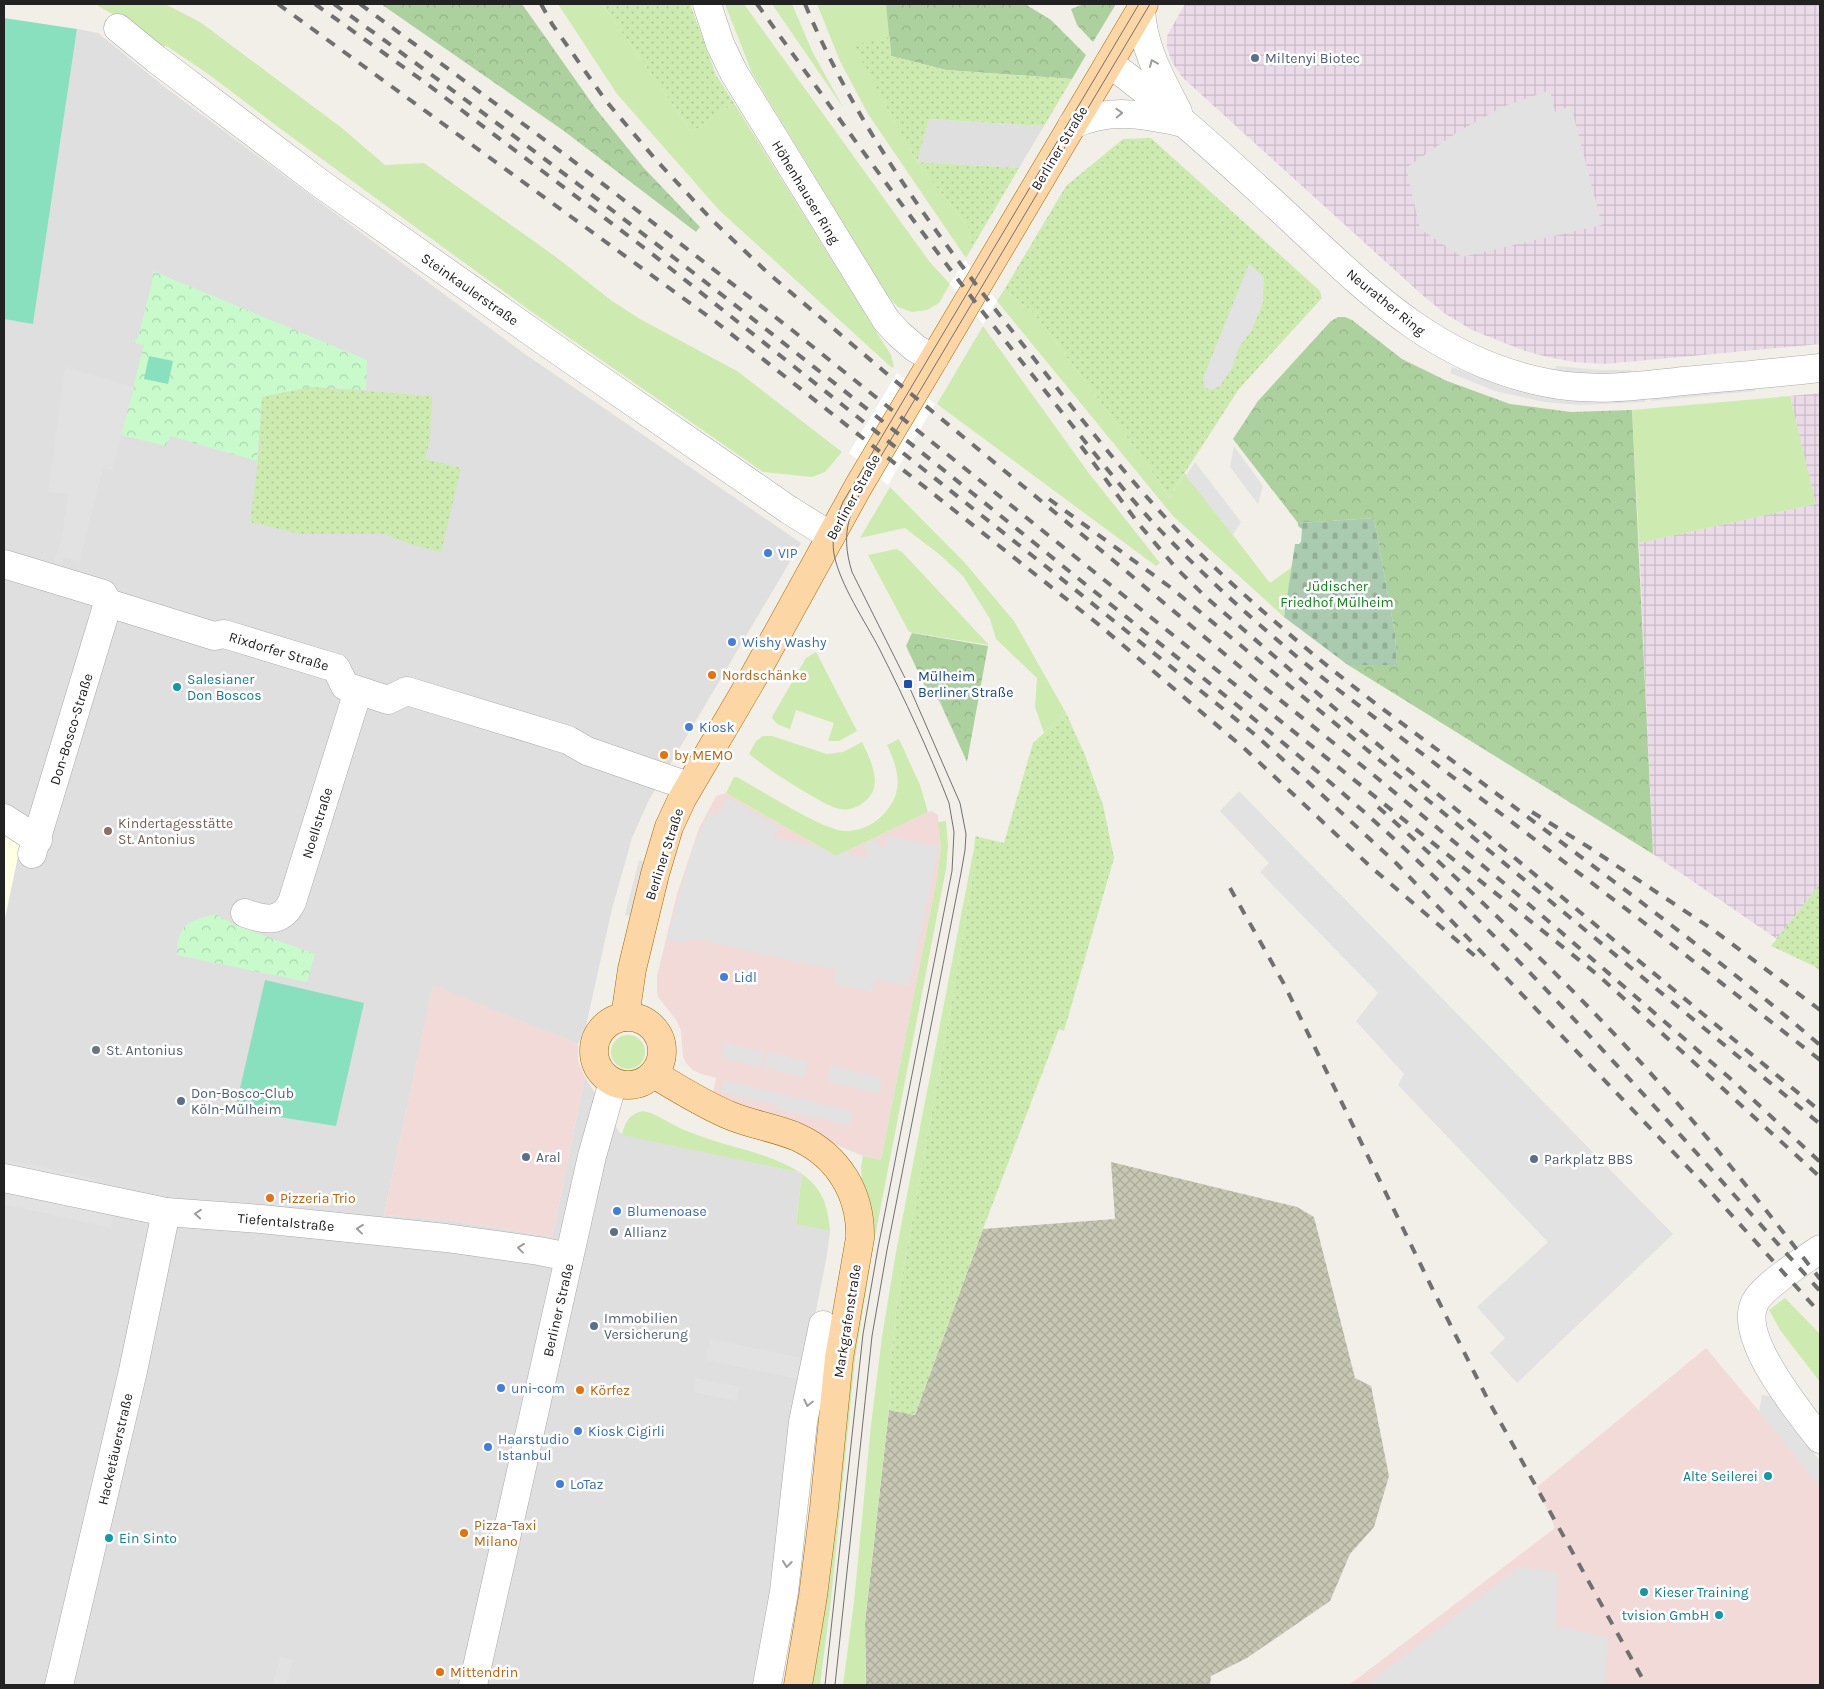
<svg xmlns="http://www.w3.org/2000/svg" width="1824" height="1689" font-family="Karla,sans-serif">
	<defs>
		<pattern id="industrial-grid" width="8" height="8" patternUnits="userSpaceOnUse" patternTransform="scale(1.25)"><rect width="8" height="8" fill="#ebdbe8"/><path d="M0 4h8M4 0v8" fill="none" stroke="#c9bcc7"/></pattern>
		<pattern id="construction-cross-hatch" width="8" height="8" patternUnits="userSpaceOnUse" patternTransform="scale(1.25)"><rect width="8" height="8" fill="#c7c7b4"/><path d="M0 0l8 8M0 8l8-8" fill="none" stroke="#abab9a"/></pattern>
		<pattern id="forest-crowns" width="20" height="18" patternUnits="userSpaceOnUse" patternTransform="scale(1.25)"><rect width="20" height="18" fill="#add19e"/><path d="M2 6a3 3 0 1 1 6 0M12 15a3 3 0 1 1 6 0" fill="none" stroke="#95b388"/></pattern>
		<pattern id="cemetery-stones" width="16" height="16" patternUnits="userSpaceOnUse" patternTransform="scale(1.25)"><rect width="16" height="16" fill="#aacbaf"/><path d="M2 7V4a2 2 0 0 1 4 0v3zM10 15v-3a2 2 0 0 1 4 0v3z" fill="#92ae96"/></pattern>
		<pattern id="park-crowns" width="20" height="18" patternUnits="userSpaceOnUse" patternTransform="scale(1.25)"><rect width="20" height="18" fill="#c8facc"/><path d="M2 6a3 3 0 1 1 6 0M12 15a3 3 0 1 1 6 0" fill="none" stroke="#acd6af"/></pattern>
		<pattern id="garden-dots" width="8" height="8" patternUnits="userSpaceOnUse" patternTransform="scale(1.25)"><rect width="8" height="8" fill="#cdebb0"/><path d="M2 2h.1M6 6h.1" fill="none" stroke="#b0c997" stroke-width="1.8" stroke-linecap="round"/></pattern>
	</defs>
	<rect width="100%" height="100%" fill="#f2efe9"/>
	<!-- residential -->
	<g fill="#e0dfdf">
		<polygon points="77,29 98,33 166,88 522,352 801,543 649,800 632,838 612,909 585,1030 578,1044 433,986 384,1215 455,1221 552,1237 585,1077 620,1133 802,1173 796,1223 830,1231 827,1255 811,1336 767,1685 4,1685 4,319 33,323"/>
		<polygon points="929,119 1044,126 1019,168 917,162"/>
	</g>
	<!-- commercial -->
	<g fill="#f2dad9">
		<polygon points="726,793 836,856 928,812 932,811 938,815 941,847 937,878 881,1160 863,1156 834,1144 821,1134 793,1122 738,1106 725,1100 713,1092 716,1078 701,1074 693,1070 686,1063 683,1056 681,1031 677,1021 658,997 657,991 657,976 677,894 699,828 716,796"/>
		<polygon points="433,985 578,1044 578,1061 585,1077 552,1237 455,1221 384,1215"/>
		<polygon points="1706,1348 1820,1484 1820,1685 1349,1685 1555,1528 1537,1487"/>
	</g>
	<!-- industrial -->
	<g fill="url(#industrial-grid)">
		<polygon points="1185,4 1820,4 1820,344 1605,364 1574,362 1548,357 1525,351 1472,330 1444,313 1419,292 1183,78 1172,62 1167,48 1167,36"/>
		<polygon points="1820,393 1820,884 1777,939 1653,854 1639,543 1815,504 1790,396"/>
	</g>
	<!-- education -->
	<polygon fill="#ffffe5" points="4,826 22,837 4,923"/>
	<!-- construction -->
	<polygon fill="url(#construction-cross-hatch)" points="1111,1162 1297,1207 1314,1217 1355,1378 1371,1386 1389,1476 1374,1527 1350,1554 1330,1601 1247,1658 1211,1676 1210,1685 866,1685 865,1622 889,1410 915,1415 983,1229 1115,1219"/>
	<!-- grass -->
	<g fill="#cdebb0">
		<polygon points="95,4 165,4 200,22 342,128 385,165 424,163 556,257 612,301 640,319 737,371 842,452 825,472 812,477 763,472 532,312 278,127 211,76 168,47 153,43 131,25"/>
		<polygon points="558,4 602,4 692,132 734,103 891,355 894,366 892,368 719,210 617,94"/>
		<polygon points="725,4 744,4 929,261 950,284 939,303 927,310 912,312 898,307 887,295 752,73"/>
		<polygon points="772,4 792,4 812,51 844,109"/>
		<polygon points="817,4 888,4 890,37 854,46 917,162 968,227 971,239 966,258 868,114 840,61"/>
		<polygon points="1004,290 1034,313 1144,460 1169,497 1185,473 1270,583 1292,567 1284,617 1173,516 997,301"/>
		<polygon points="983,326 1088,472 1160,563 1156,566 937,404"/>
		<polygon points="1790,396 1816,504 1639,543 1632,410"/>
		<polygon points="890,487 965,563 1014,621 1066,713 1044,733 1035,707 1037,678 996,639 990,619 963,576 939,554 905,528 860,538"/>
		<polygon points="896,549 902,552 989,645 909,632 868,555"/>
		<path d="M816,652L857,731L839,741H828L834,723L796,710L790,729C782,726 775,725 772,717L806,658Z"/>
		<path d="M763,736H772L827,754L843,752L862,742C869,757 882,781 870,796C863,805 852,811 840,809C830,807 821,801 812,796C790,783 769,770 749,754L756,741Z"/>
		<path d="M899,739L920,785L928,812L836,856L726,793L734,777H737C759,789 825,832 846,831C864,831 880,821 890,806C904,787 896,763 887,745Z"/>
		<polygon points="946,821 948,846 946,869 873,1247 855,1360 831,1599 820,1685 807,1685 862,1184 861,1167 863,1156 881,1160 937,878 941,847 938,822"/>
		<polygon points="975,843 973,873 955,983 896,1311 889,1381 891,1388 889,1410 865,1622 866,1685 843,1685 854,1602 871,1425 882,1337 896,1252"/>
		<circle cx="628" cy="1052" r="17"/>
		<path d="M643,1111C655,1113 664,1120 674,1125C683,1130 693,1133 703,1137C741,1151 808,1159 824,1201C828,1211 829,1221 830,1231L796,1224L802,1173L622,1135C625,1122 629,1114 643,1111Z"/>
		<polygon points="1785,1298 1820,1334 1820,1382 1780,1330 1769,1310"/>
	</g>
	<!-- forest -->
	<g fill="url(#forest-crowns)">
		<polygon points="381,4 522,4 596,109 643,167 700,227 696,232 564,131"/>
		<polygon points="886,4 1025,4 1051,20 1086,55 1072,79 946,70 891,56"/>
		<polygon points="1084,4 1116,4 1093,42 1077,25 1071,9"/>
		<polygon points="1338,317 1345,317 1352,320 1402,359 1447,381 1510,404 1571,412 1632,410 1653,854 1348,665 1397,665 1395,634 1374,518 1298,523 1233,439 1258,401 1331,321"/>
		<polygon points="912,633 988,646 967,762 939,700 930,697 906,646"/>
	</g>
	<!-- cemetery -->
	<polygon fill="url(#cemetery-stones)" points="1374,518 1395,634 1397,665 1348,665 1284,617 1295,544 1299,544 1301,542 1302,529 1298,526 1298,523"/>
	<!-- park -->
	<g fill="url(#park-crowns)">
		<polygon points="153,271 367,360 366,390 311,387 262,397 257,461 170,436 166,446 121,435 144,345 134,343 138,337 152,283"/>
		<path d="M215,914L235,925L315,954L307,982L177,955C178,923 188,922 215,914Z"/>
	</g>
	<!-- garden -->
	<g fill="url(#garden-dots)">
		<polygon points="602,4 690,4 716,75 734,103 692,132"/>
		<polygon points="890,37 891,56 946,70 1072,79 1044,126 929,119 917,162 1019,168 966,258 971,239 968,227 917,162 853,45"/>
		<polygon points="1151,138 1320,291 1322,298 1239,389 1169,497 1144,460 1034,313 1004,290 1066,186 1123,139"/>
		<polygon points="311,387 432,396 430,440 425,459 461,468 441,552 413,545 384,534 300,534 250,522 258,463 262,397"/>
		<polygon points="1066,713 1085,755 1103,805 1114,858 1064,1031 1059,1029 983,1229 915,1415 889,1410 891,1388 889,1381 896,1311 955,983 973,873 975,836 1004,843 1033,743"/>
		<polygon points="1820,884 1820,971 1814,966 1771,946"/>
	</g>
	<!-- pitch -->
	<g fill="#88e0be">
		<polygon points="4,18 77,29 33,324 4,319"/>
		<polygon points="149,356 173,361 168,384 144,379"/>
		<polygon points="265,980 364,1003 336,1126 235,1110"/>
	</g>
	<!-- parking -->
	<g fill="#e2e2e2">
		<polygon points="1550,90 1555,112 1571,106 1602,225 1462,257 1420,229 1406,168 1456,133 1502,107"/>
		<polygon points="1249,264 1264,277 1263,302 1252,330 1239,347 1232,368 1220,386 1212,390 1204,387 1203,378"/>
		<polygon points="1556,366 1600,370 1631,370 1631,376 1555,372"/>
		<polygon points="65,367 134,387 112,470 103,468 79,562 64,557 62,564 54,561 62,537 68,494 48,492"/>
		<polygon points="1452,367 1495,383 1546,395 1645,396 1645,402 1580,405 1545,402 1495,391 1450,373"/>
		<polygon points="1755,385 1756,391 1651,401 1651,395"/>
		<polygon points="1234,446 1263,486 1258,504 1230,467"/>
		<polygon points="1195,462 1241,522 1233,535 1186,476"/>
		<polygon points="1239,791 1673,1234 1517,1383 1490,1353 1505,1338 1477,1307 1548,1242 1398,1085 1404,1074 1356,1021 1378,993 1260,872 1269,863 1220,811"/>
		<polygon points="727,797 779,827 773,837 822,848 836,856 843,852 866,858 868,857 863,845 877,839 881,848 884,847 887,844 889,836 939,847 909,986 875,979 872,992 833,983 835,970 697,939 680,942 667,939 693,848 709,812 717,816"/>
		<polygon points="639,860 645,862 632,917 625,915"/>
		<polygon points="725,1043 764,1052 761,1067 721,1058"/>
		<polygon points="768,1052 807,1061 804,1077 764,1068"/>
		<polygon points="831,1066 882,1078 879,1093 828,1082"/>
		<polygon points="723,1080 852,1111 849,1125 777,1109 778,1105 720,1092"/>
		<polygon points="4,1159 97,1179 94,1188 4,1168"/>
		<polygon points="4,1187 114,1213 111,1228 4,1204"/>
		<polygon points="710,1339 802,1358 798,1379 706,1360"/>
		<polygon points="696,1378 740,1387 737,1401 693,1392"/>
		<polygon points="1762,1395 1770,1396 1820,1461 1820,1487 1759,1412"/>
		<polygon points="1519,1567 1557,1572 1556,1627 1608,1637 1605,1685 1366,1685"/>
		<polygon points="280,1657 292,1660 286,1685 273,1685"/>
	</g>
	<!-- pier -->
	<g fill="#fff">
		<polygon points="965,260 997,301 983,324 950,284"/>
		<polygon points="897,373 935,404 888,485 849,453"/>
	</g>
	<g fill="none" stroke-linecap="round" stroke-linejoin="round">
		<defs>
			<g id="minor">
				<polyline points="707,4 720,44 734,73 886,320 899,334 915,348 934,359"/>
				<path d="M1141,10C1143,48 1161,79 1178,112"/>
				<polyline points="118,28 156,59 321,184 553,347 789,510 831,536"/>
				<path d="M1109,63C1169,107 1224,158 1279,208C1362,285 1432,361 1548,383C1593,392 1639,386 1684,381C1730,377 1775,373 1820,368"/>
				<path d="M1072,125C1108,108 1142,114 1179,122"/>
				<polyline points="4,564 103,594 108,603 214,636 224,634 336,668 345,686 388,700 407,691 568,740 587,751 688,786"/>
				<polyline points="4,818 38,840"/>
				<polyline points="32,854 108,603"/>
				<path d="M245,913C264,920 281,924 292,902L358,691"/>
				<polyline points="4,1178 166,1212 261,1219 446,1238 539,1251 569,1257"/>
				<path d="M1820,1249C1802,1262 1769,1282 1757,1299C1733,1333 1799,1412 1820,1439"/>
				<polyline points="59,1685 133,1371 166,1212"/>
				<polyline points="473,1685 592,1156 613,1082"/>
				<polyline points="767,1685 784,1592 803,1422 823,1325"/>
			</g>
			<g id="major">
				<circle cx="628" cy="1051" r="34"/>
				<polyline points="625,1017 632,969 655,874 669,827 682,799 754,676 858,487 1144,4"/>
				<path d="M654,1074C679,1089 704,1105 731,1116C753,1125 776,1128 797,1137C839,1156 861,1194 860,1238L839,1358L824,1508L813,1596L798,1685"/>
			</g>
		</defs>
		<!-- minor casing -->
		<use href="#minor" stroke="#a9a9a9" stroke-width="29"/>
		<!-- major casing -->
		<use href="#major" stroke="#a06b00" stroke-width="29"/>
		<!-- minor -->
		<use href="#minor" stroke="#fff" stroke-width="28"/>
		<!-- major -->
		<use href="#major" stroke="#fcd6a4" stroke-width="28"/>
		<!-- tram -->
		<g stroke="#707070" stroke-width="1">
			<path d="M825,1685L863,1334L878,1248L952,871L954,832L949,803C929,751 905,700 880,650C865,621 840,585 834,554C831,536 836,518 843,502L1139,4"/>
			<path d="M835,1685L872,1336L887,1250L961,873L965,850L966,834L960,803L908,684L852,572C839,530 851,509 871,473L1150,4"/>
		</g>
		<!-- rail -->
		<g stroke="#707070" stroke-width="4" stroke-dasharray="10 10" stroke-linecap="butt">
			<polyline points="278,4 716,322 1098,624 1246,750 1372,868 1482,962"/>
			<polyline points="315,4 423,81 651,253 1068,584 1253,733 1306,780 1397,864 1699,1179 1820,1313"/>
			<path d="M334,4C578,179 814,365 1048,554C1173,656 1304,753 1421,864C1562,999 1690,1146 1820,1291"/>
			<polyline points="360,4 568,157 792,330 1599,976 1820,1177"/>
			<polyline points="541,4 552,24 606,101 656,160 712,220 768,273 893,379 1114,561 1264,687 1376,777 1517,894 1732,1080 1820,1162"/>
			<path d="M757,4C847,130 937,256 1034,377C1075,428 1114,481 1159,529C1212,584 1268,634 1328,682L1651,928L1820,1060"/>
			<path d="M805,4C858,131 942,243 1028,351C1072,407 1116,464 1164,516C1202,558 1245,596 1288,633C1346,683 1408,728 1469,773C1587,862 1708,949 1820,1045"/>
			<polyline points="1081,446 1138,523 1176,568 1208,599 1352,723 1820,1111"/>
			<polyline points="1049,499 1170,587 1820,1124"/>
			<path d="M1378,807C1495,911 1614,1026 1714,1146C1750,1190 1785,1234 1820,1279"/>
			<polyline points="1532,812 1590,848 1712,929 1820,1010"/>
			<polyline points="1230,888 1284,984 1433,1290 1487,1398 1646,1685"/>
		</g>
	</g>
	<!-- one-way arrows -->
	<defs><path id="oneway-chevron" d="M-2-3.5L2.5 0L-2 3.5" fill="none" stroke-width="1.6" stroke-linecap="round" stroke-linejoin="round" transform="scale(1.25)"/></defs>
	<g stroke="#9c9c9c">
		<use href="#oneway-chevron" transform="translate(1153 63) rotate(-113)"/>
		<use href="#oneway-chevron" transform="translate(1119 113) rotate(-2)"/>
		<use href="#oneway-chevron" transform="translate(198 1214) rotate(-176)"/>
		<use href="#oneway-chevron" transform="translate(360 1229) rotate(-174)"/>
		<use href="#oneway-chevron" transform="translate(521 1248) rotate(-173)"/>
		<use href="#oneway-chevron" transform="translate(808 1403) rotate(103)"/>
		<use href="#oneway-chevron" transform="translate(787 1564) rotate(97)"/>
	</g>
	<!-- markers -->
	<g fill="#5c6f8a" stroke="#fff" stroke-width="2">
		<circle cx="1255" cy="58" r="5"/>
		<circle cx="181" cy="1101" r="5"/>
		<circle cx="526" cy="1157" r="5"/>
		<circle cx="1534" cy="1159" r="5"/>
		<circle cx="614" cy="1232" r="5"/>
		<circle cx="594" cy="1326" r="5"/>
	</g>
	<g fill="#3f7fe0" stroke="#fff" stroke-width="2">
		<circle cx="768" cy="553" r="5"/>
		<circle cx="732" cy="642" r="5"/>
		<circle cx="689" cy="727" r="5"/>
		<circle cx="724" cy="977" r="5"/>
		<circle cx="617" cy="1211" r="5"/>
		<circle cx="501" cy="1388" r="5"/>
		<circle cx="578" cy="1431" r="5"/>
		<circle cx="488" cy="1447" r="5"/>
		<circle cx="560" cy="1484" r="5"/>
	</g>
	<g fill="#e8710a" stroke="#fff" stroke-width="2">
		<circle cx="712" cy="675" r="5"/>
		<circle cx="664" cy="755" r="5"/>
		<circle cx="270" cy="1198" r="5"/>
		<circle cx="580" cy="1390" r="5"/>
		<circle cx="464" cy="1533" r="5"/>
		<circle cx="440" cy="1672" r="5"/>
	</g>
	<rect fill="#1a4fb4" stroke="#fff" stroke-width="2" x="903" y="679" width="10" height="10" rx="2.5"/>
	<g fill="#0f9aa8" stroke="#fff" stroke-width="2">
		<circle cx="177" cy="687" r="5"/>
		<circle cx="1768" cy="1476" r="5"/>
		<circle cx="109" cy="1538" r="5"/>
		<circle cx="1644" cy="1592" r="5"/>
		<circle cx="1719" cy="1615" r="5"/>
	</g>
	<circle fill="#8d6e63" stroke="#fff" stroke-width="2" cx="108" cy="831" r="5"/>
	<circle fill="#6b7280" stroke="#fff" stroke-width="2" cx="96" cy="1050" r="5"/>
	<g text-anchor="middle" stroke-width="5" stroke-linejoin="round" paint-order="stroke">
		<!-- service labels -->
		<g font-size="14" fill="#4e5e75" stroke="#fff" text-anchor="start">
			<text x="1265" y="63">Miltenyi Biotec</text>
			<text x="191" y="1098">Don-Bosco-Club<tspan x="191" dy="16">Köln-Mülheim</tspan></text>
			<text x="536" y="1162">Aral</text>
			<text x="1544" y="1164">Parkplatz BBS</text>
			<text x="624" y="1237">Allianz</text>
			<text x="604" y="1323">Immobilien<tspan x="604" dy="16">Versicherung</tspan></text>
		</g>
		<!-- street labels -->
		<g font-size="14" fill="#222" stroke="#fff">
			<text transform="translate(1059 148) rotate(-59)" y="5">Berliner Straße</text>
			<text transform="translate(806 192) rotate(59)" y="5">Höhenhauser Ring</text>
			<text transform="translate(470 289) rotate(35)" y="5">Steinkaulerstraße</text>
			<text transform="translate(1386 302) rotate(39)" y="5">Neurather Ring</text>
			<text transform="translate(853 497) rotate(-61)" y="5">Berliner Straße</text>
			<text transform="translate(279 651) rotate(17)" y="5">Rixdorfer Straße</text>
			<text transform="translate(71 729) rotate(-73)" y="5">Don-Bosco-Straße</text>
			<text transform="translate(317 823) rotate(-73)" y="5">Noellstraße</text>
			<text transform="translate(664 854) rotate(-72)" y="5">Berliner Straße</text>
			<text transform="translate(286 1222) rotate(5)" y="5">Tiefentalstraße</text>
			<text transform="translate(558 1310) rotate(-77)" y="5">Berliner Straße</text>
			<text transform="translate(847 1321) rotate(-81)" y="5">Markgrafenstraße</text>
			<text transform="translate(115 1449) rotate(-77)" y="5">Hacketäuerstraße</text>
		</g>
		<!-- shop labels -->
		<g font-size="14" fill="#366cbe" stroke="#fff" text-anchor="start">
			<text x="778" y="558">VIP</text>
			<text x="742" y="647">Wishy Washy</text>
			<text x="699" y="732">Kiosk</text>
			<text x="734" y="982">Lidl</text>
			<text x="627" y="1216">Blumenoase</text>
			<text x="511" y="1393">uni-com</text>
			<text x="588" y="1436">Kiosk Cigirli</text>
			<text x="498" y="1444">Haarstudio<tspan x="498" dy="16">Istanbul</tspan></text>
			<text x="570" y="1489">LoTaz</text>
		</g>
		<!-- park labels -->
		<g font-size="14" fill="#0c8416" stroke="#fff">
			<text x="1337" y="591">Jüdischer<tspan x="1337" dy="16">Friedhof Mülheim</tspan></text>
		</g>
		<!-- food labels -->
		<g font-size="14" fill="#c56008" stroke="#fff" text-anchor="start">
			<text x="722" y="680">Nordschänke</text>
			<text x="674" y="760">by MEMO</text>
			<text x="280" y="1203">Pizzeria Trio</text>
			<text x="590" y="1395">Körfez</text>
			<text x="474" y="1530">Pizza-Taxi<tspan x="474" dy="16">Milano</tspan></text>
			<text x="450" y="1677">Mittendrin</text>
		</g>
		<!-- transit labels -->
		<g font-size="14" fill="#164399" stroke="#fff" text-anchor="start">
			<text x="918" y="681">Mülheim<tspan x="918" dy="16">Berliner Straße</tspan></text>
		</g>
		<!-- culture labels -->
		<g font-size="14" fill="#0d838f" stroke="#fff" text-anchor="start">
			<text x="187" y="684">Salesianer<tspan x="187" dy="16">Don Boscos</tspan></text>
			<text x="1758" y="1481" text-anchor="end">Alte Seilerei</text>
			<text x="119" y="1543">Ein Sinto</text>
			<text x="1654" y="1597">Kieser Training</text>
			<text x="1709" y="1620" text-anchor="end">tvision GmbH</text>
		</g>
		<!-- education labels -->
		<g font-size="14" fill="#785e54" stroke="#fff" text-anchor="start">
			<text x="118" y="828">Kindertagesstätte<tspan x="118" dy="16">St. Antonius</tspan></text>
		</g>
		<!-- worship labels -->
		<g font-size="14" fill="#5b616d" stroke="#fff" text-anchor="start">
			<text x="106" y="1055">St. Antonius</text>
		</g>
	</g>
	<!-- border -->
	<rect width="1824" height="1689" fill="none" stroke="#222222" stroke-width="10"/>
</svg>
